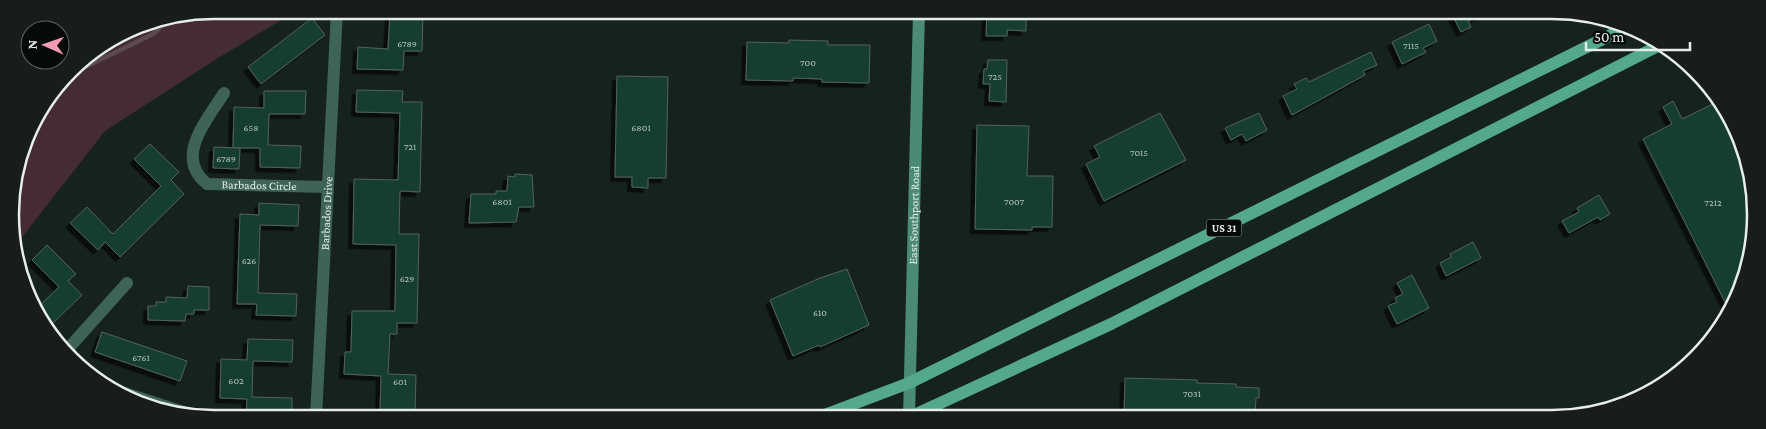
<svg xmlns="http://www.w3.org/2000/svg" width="1766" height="429" font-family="'Crimson Pro',serif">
	<defs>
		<filter id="shadow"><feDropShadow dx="-4.5" dy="4.5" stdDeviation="0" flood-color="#0009"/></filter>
	</defs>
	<rect width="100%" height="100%" fill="#16221d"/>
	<!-- green -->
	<polygon fill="#452b32" points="215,10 298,10 218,58 105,131 15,246 10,201 31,124 79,61 137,25"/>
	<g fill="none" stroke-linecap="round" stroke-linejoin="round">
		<!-- stream -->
		<polyline stroke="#5b4b50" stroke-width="4.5" points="69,75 153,34 169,19"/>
	</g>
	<!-- building -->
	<g fill="#153d30" stroke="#54625c" filter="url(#shadow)">
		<polygon points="987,11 1008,11 1008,15 1026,16 1026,31 1007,30 1007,36 986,36"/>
		<polygon points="390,12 423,13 422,51 404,51 403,70 357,69 358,47 388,49"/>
		<polygon points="1451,12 1486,12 1468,21 1471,27 1461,32"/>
		<polygon points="312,18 325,35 261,84 248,67"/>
		<polygon points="1429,24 1437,41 1423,48 1426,52 1402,64 1392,42"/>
		<polygon points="789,40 828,41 828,45 870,45 869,83 822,82 822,79 793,78 793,81 746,80 747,42 789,43"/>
		<polygon points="1371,52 1377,65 1363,71 1365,75 1292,115 1283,96 1297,89 1294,84 1306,78 1309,82"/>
		<polygon points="988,60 1007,60 1006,102 989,101 990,84 983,84 984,69 987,69"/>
		<polygon points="617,76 668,77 666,178 648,178 648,188 632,187 632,177 615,177"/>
		<polygon points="357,90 403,91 402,102 422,102 420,192 400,191 399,234 419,234 417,323 397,323 397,334 390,334 388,374 416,375 415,413 380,412 381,376 344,374 345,352 351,352 352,311 395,311 396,245 353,244 354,179 398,180 400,113 356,112"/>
		<polygon points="264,91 306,91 305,114 269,114 268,145 301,146 300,168 260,167 260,148 233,148 234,107 264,108"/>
		<polygon points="1673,101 1682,119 1719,101 1749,162 1754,241 1735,305 1730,312 1643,139 1672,124 1663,107"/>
		<polygon points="1160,113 1186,160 1104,201 1086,164 1100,157 1094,146"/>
		<polygon points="1259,113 1267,130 1246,141 1242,134 1231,140 1225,128"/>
		<polygon points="977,125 1029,126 1027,176 1053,176 1052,227 1032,227 1032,230 975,229"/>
		<polygon points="150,144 179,172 171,180 184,194 120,257 105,242 98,250 70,223 87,207 113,234 161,186 134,159"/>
		<polygon points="214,147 240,148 239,169 213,168"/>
		<polygon points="515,174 532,175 534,207 519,207 516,222 469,223 471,194 496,194 496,191 507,191 508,176 515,177"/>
		<polygon points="1599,195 1610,214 1600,220 1598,217 1569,233 1562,221 1579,212 1577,208"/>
		<polygon points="259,203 299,205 298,226 260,225 258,293 297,294 296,316 256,315 257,304 237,304 240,214 259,215"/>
		<polygon points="1473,242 1481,258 1446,276 1440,263 1451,257 1450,254"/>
		<polygon points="47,245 76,274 68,281 82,295 47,329 37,308 59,287 32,260"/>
		<polygon points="847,269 869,325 820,347 819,345 793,356 770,300 820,278"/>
		<polygon points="1412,275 1429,308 1397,324 1388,306 1397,302 1395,298 1403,294 1397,283"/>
		<polygon points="188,286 209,287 209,310 194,310 194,314 186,314 185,321 148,320 148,306 156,306 156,302 166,302 166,297 187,298"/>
		<polygon points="102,332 187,361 180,381 95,352"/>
		<polygon points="248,339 293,340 292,362 253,361 252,397 292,398 292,417 246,417 247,399 220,398 221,359 247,360"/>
		<polygon points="1125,378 1197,380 1197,383 1236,384 1236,387 1259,388 1259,398 1256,398 1255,417 1124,417"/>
	</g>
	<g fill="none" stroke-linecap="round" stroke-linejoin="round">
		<!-- minor -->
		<g stroke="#3d6455" stroke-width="12">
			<path id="s1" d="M224,93C208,119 173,157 207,184L327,187"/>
			<polyline points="66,351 127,283"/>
			<polyline points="109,388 199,417"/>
			<path id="s2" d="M316,417L337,11"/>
		</g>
		<!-- secondary -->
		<path stroke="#4b8a74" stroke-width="12" id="s3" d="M909,417L919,11"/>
		<!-- primary -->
		<g stroke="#54a88b" stroke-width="12">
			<polyline points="819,417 909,383 1625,28"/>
			<polyline points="910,417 1111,324 1662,44"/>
		</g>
	</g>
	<g text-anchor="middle" stroke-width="4.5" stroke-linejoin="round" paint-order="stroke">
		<!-- number labels -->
		<g font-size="10" fill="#b2c2bc">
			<text x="407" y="47">6789</text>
			<text x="1411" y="49">7115</text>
			<text x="808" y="66">700</text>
			<text x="995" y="80">725</text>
			<text x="251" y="131">658</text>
			<text x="641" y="131">6801</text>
			<text x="410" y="150">721</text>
			<text x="1139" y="156">7015</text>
			<text x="226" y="162">6789</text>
			<text x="502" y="205">6801</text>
			<text x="1014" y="205">7007</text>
			<text x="1713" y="206">7212</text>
			<text x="249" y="264">626</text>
			<text x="407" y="282">629</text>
			<text x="820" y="316">610</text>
			<text x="141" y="361">6761</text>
			<text x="236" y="384">602</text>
			<text x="400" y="385">601</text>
			<text x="1192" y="397">7031</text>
		</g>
		<!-- shield labels -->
		<rect fill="#060a08" stroke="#a3aaa6" stroke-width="1" x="1206.5" y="219.5" width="35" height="17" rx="4"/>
		<g font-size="11" font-weight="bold" fill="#e6eeea">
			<text x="1224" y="232">US 31</text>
		</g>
		<!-- street labels -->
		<g font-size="12" fill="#e6eeea" stroke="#060a08">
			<text dy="4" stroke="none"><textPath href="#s1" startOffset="156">Barbados Circle</textPath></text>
			<text dy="4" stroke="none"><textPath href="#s2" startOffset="204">Barbados Drive</textPath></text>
			<text dy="4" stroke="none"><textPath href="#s3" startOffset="202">East Southport Road</textPath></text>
		</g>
	</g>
	<!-- crop -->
	<path d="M0 0H1766V429H0ZM214 19H1552A195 195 0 0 1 1747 214V215A195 195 0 0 1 1552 410H214A195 195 0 0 1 19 215V214A195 195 0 0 1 214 19Z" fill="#181c1a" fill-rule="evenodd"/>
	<path fill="none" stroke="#e6eeea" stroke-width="2.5" d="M214 19H1552A195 195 0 0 1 1747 214V215A195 195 0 0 1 1552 410H214A195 195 0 0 1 19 215V214A195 195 0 0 1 214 19Z"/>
	<!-- north arrow -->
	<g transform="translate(45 45) rotate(272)"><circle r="24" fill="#060a08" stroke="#606562"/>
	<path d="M0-4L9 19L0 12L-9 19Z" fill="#f19ab2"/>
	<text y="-8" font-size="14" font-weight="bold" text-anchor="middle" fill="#e6eeea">N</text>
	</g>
	<!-- scale -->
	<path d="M1586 42v8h104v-8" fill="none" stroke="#e6eeea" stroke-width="2.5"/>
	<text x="1594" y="42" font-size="15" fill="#e6eeea" stroke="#060a08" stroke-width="4" paint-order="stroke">50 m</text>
</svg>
